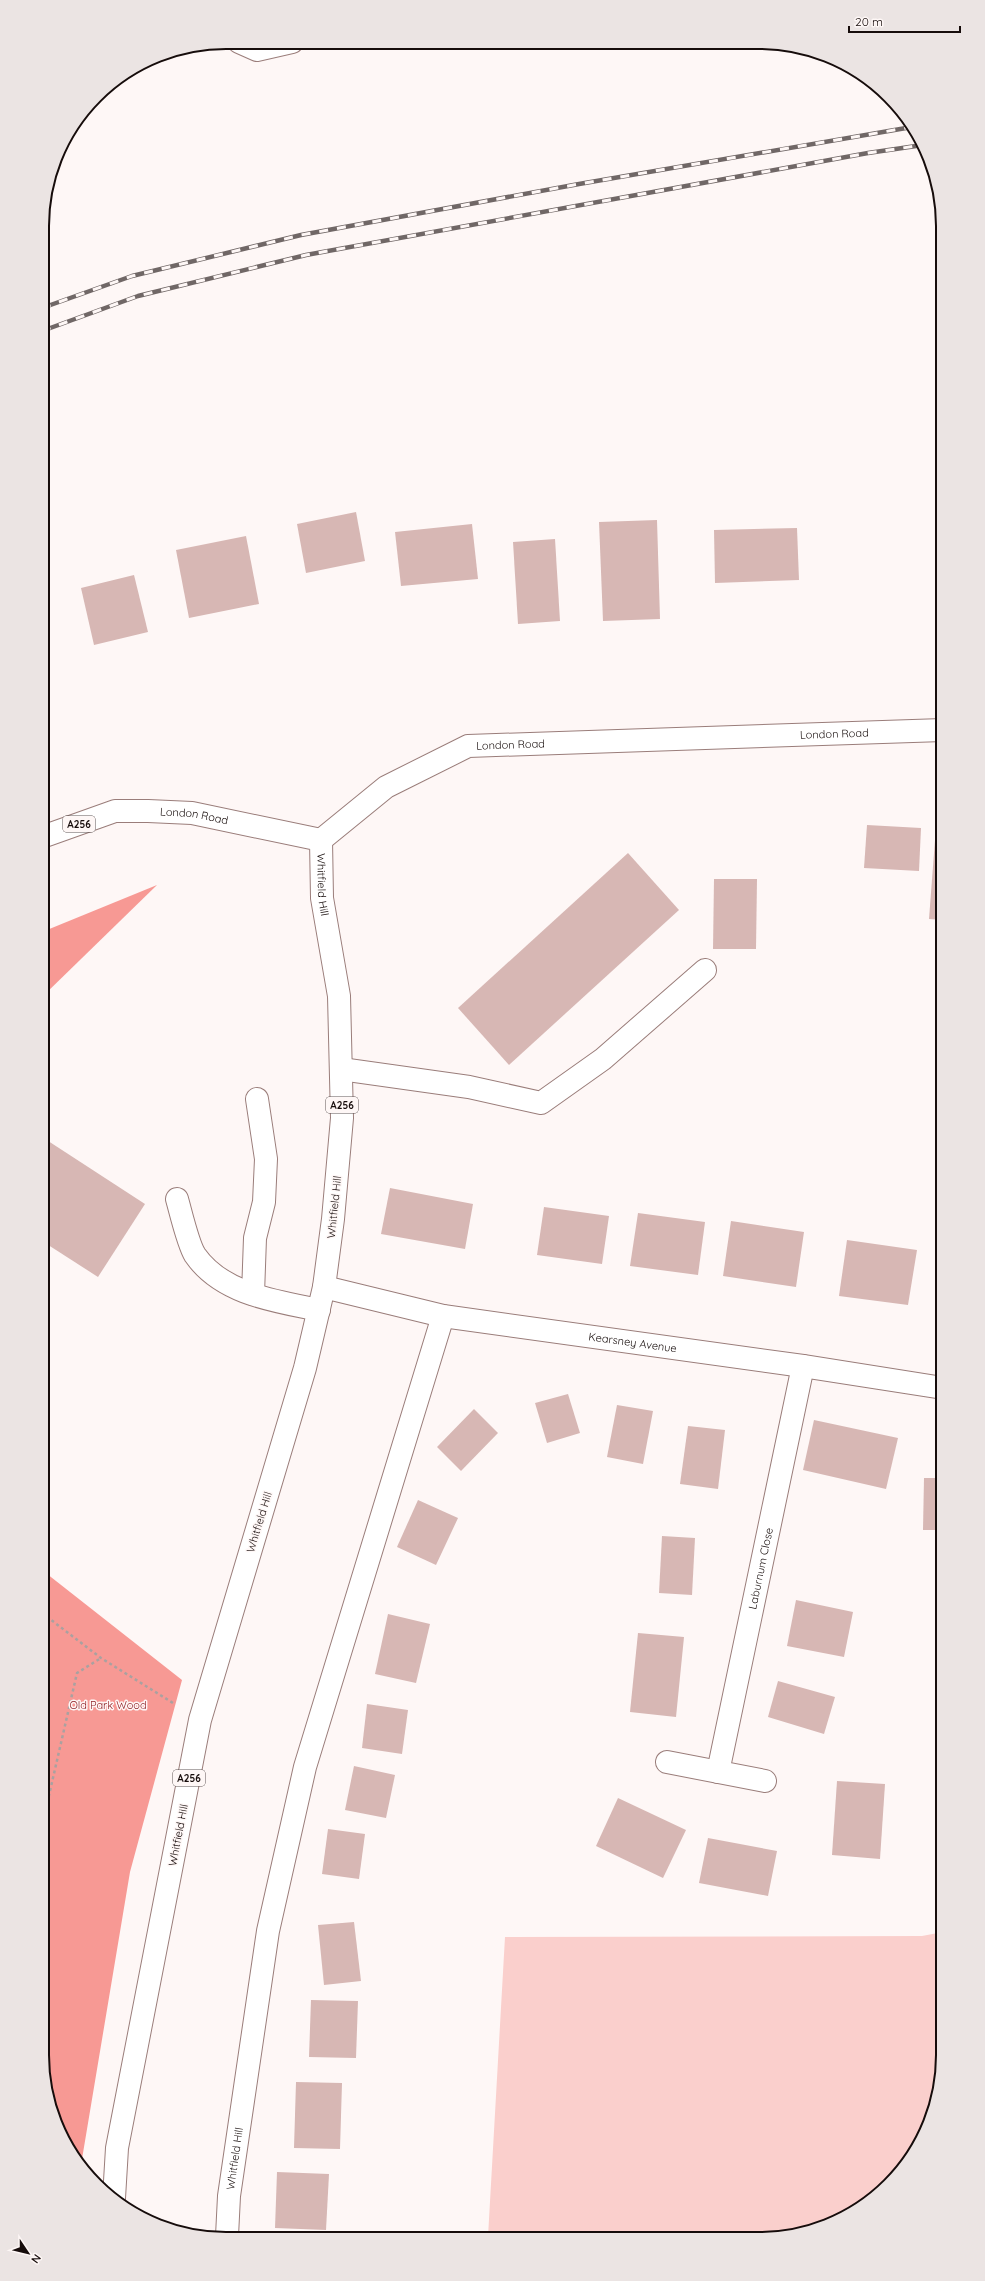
<svg xmlns="http://www.w3.org/2000/svg" width="985" height="2281" font-family="Quicksand,sans-serif">
	<rect width="100%" height="100%" fill="#fef7f6"/>
	<!-- green -->
	<polygon fill="#facfcc" points="943,1932 943,2066 929,2125 905,2167 861,2208 806,2233 759,2239 488,2237 505,1937 922,1936"/>
	<!-- forest -->
	<g fill="#f79994">
		<polygon points="157,885 42,997 42,932"/>
		<polygon points="42,1570 182,1680 130,1872 81,2165 67,2147 48,2102 42,2055"/>
	</g>
	<!-- building -->
	<g fill="#d7b7b4">
		<polygon points="356,512 365,561 306,573 297,524"/>
		<polygon points="657,520 660,619 603,621 599,522"/>
		<polygon points="472,524 478,579 401,586 395,532"/>
		<polygon points="797,528 799,580 715,583 714,530"/>
		<polygon points="246,536 259,604 189,618 176,550"/>
		<polygon points="555,539 560,621 518,624 513,542"/>
		<polygon points="134,575 148,632 94,645 81,588"/>
		<polygon points="867,825 921,828 919,871 864,868"/>
		<polygon points="935,840 943,841 943,920 929,919"/>
		<polygon points="628,853 679,910 509,1065 458,1008"/>
		<polygon points="714,879 757,879 756,949 713,949"/>
		<polygon points="42,1137 145,1204 98,1277 42,1241"/>
		<polygon points="390,1188 473,1204 465,1249 381,1234"/>
		<polygon points="544,1207 609,1216 602,1264 537,1255"/>
		<polygon points="638,1213 705,1222 698,1275 630,1266"/>
		<polygon points="731,1221 804,1232 796,1287 723,1276"/>
		<polygon points="847,1240 917,1250 908,1305 839,1296"/>
		<polygon points="568,1394 580,1433 547,1443 535,1403"/>
		<polygon points="617,1405 653,1411 643,1464 607,1457"/>
		<polygon points="474,1409 498,1433 461,1471 437,1447"/>
		<polygon points="814,1420 898,1438 886,1489 803,1470"/>
		<polygon points="688,1426 725,1430 718,1489 680,1484"/>
		<polygon points="924,1478 943,1478 943,1530 923,1530"/>
		<polygon points="418,1500 458,1518 436,1565 397,1547"/>
		<polygon points="662,1536 695,1538 692,1595 659,1593"/>
		<polygon points="796,1600 853,1612 844,1657 787,1646"/>
		<polygon points="388,1614 430,1624 416,1683 375,1674"/>
		<polygon points="638,1633 684,1637 676,1717 630,1712"/>
		<polygon points="778,1681 835,1697 824,1734 768,1717"/>
		<polygon points="367,1704 408,1710 402,1754 362,1748"/>
		<polygon points="354,1766 395,1775 386,1818 345,1810"/>
		<polygon points="837,1781 885,1784 880,1859 832,1855"/>
		<polygon points="618,1798 686,1830 663,1878 596,1846"/>
		<polygon points="328,1829 365,1834 359,1879 322,1874"/>
		<polygon points="708,1838 777,1851 768,1896 699,1883"/>
		<polygon points="354,1922 361,1981 324,1985 318,1925"/>
		<polygon points="311,2000 358,2001 356,2058 309,2057"/>
		<polygon points="296,2082 342,2083 340,2149 294,2148"/>
		<polygon points="277,2172 329,2174 326,2230 275,2228"/>
	</g>
	<g fill="none" stroke-linecap="round" stroke-linejoin="round">
		<defs>
			<g id="minor">
				<polyline points="239,42 257,50 292,42"/>
				<path id="s1" d="M321,840L386,787L468,746L943,730"/>
				<polyline points="341,1069 469,1087 541,1103 603,1059 705,970"/>
				<path d="M177,1199C181,1213 188,1244 195,1255C222,1294 275,1301 319,1310"/>
				<path id="s2" d="M324,1287L443,1316L803,1366L943,1388"/>
				<polyline points="253,1294 255,1238 264,1202 266,1159 257,1099"/>
				<polyline points="667,1762 765,1781"/>
				<path id="s3" d="M718,1772L803,1366"/>
				<path id="s4" d="M227,2236L229,2196L268,1931L305,1767L443,1316"/>
			</g>
			<g id="major">
				<path id="s5" d="M42,837L115,811H148L192,813L321,840L322,898L339,996L342,1118L333,1219L324,1287L305,1368L200,1720L117,2148L114,2198"/>
			</g>
		</defs>
		<!-- minor casing -->
		<use href="#minor" stroke="#9a7d7a" stroke-width="24"/>
		<!-- major casing -->
		<use href="#major" stroke="#9a7d7a" stroke-width="24"/>
		<!-- path -->
		<g stroke="#aaa1a0" stroke-width="2.5" stroke-dasharray="3 3" stroke-linecap="butt">
			<polyline points="42,1613 101,1658 173,1703"/>
			<polyline points="42,1826 77,1673 101,1658"/>
		</g>
		<!-- minor -->
		<use href="#minor" stroke="#fff" stroke-width="22"/>
		<!-- major -->
		<use href="#major" stroke="#fff" stroke-width="22"/>
		<defs>
			<g id="rail">
				<polyline points="42,308 132,276 301,235 579,184 912,127"/>
				<polyline points="42,331 138,296 306,255 868,153 923,145"/>
			</g>
		</defs>
		<!-- rail casing -->
		<use href="#rail" stroke="#706766" stroke-width="4.5"/>
		<!-- rail -->
		<use href="#rail" stroke="#fef7f6" stroke-width="3" stroke-dasharray="9" stroke-linecap="butt"/>
	</g>
	<g text-anchor="middle" stroke-width="3" stroke-linejoin="round" paint-order="stroke">
		<!-- shield labels -->
		<g fill="#fef7f6" stroke="#5c5252" stroke-width="1">
			<rect x="63" y="816" width="32" height="16" rx="3"/>
			<rect x="326" y="1097" width="32" height="16" rx="3"/>
			<rect x="173" y="1770" width="32" height="16" rx="3"/>
		</g>
		<g font-size="10" font-weight="bold" fill="#160c0b">
			<text x="79" y="828">A256</text>
			<text x="342" y="1109">A256</text>
			<text x="189" y="1782">A256</text>
		</g>
		<!-- street labels -->
		<g font-size="11" fill="#160c0b" stroke="#fef7f6">
			<text dy="4" stroke="none"><textPath href="#s1" startOffset="542">London Road</textPath></text>
			<text dy="4" stroke="none"><textPath href="#s1" startOffset="218">London Road</textPath></text>
			<text dy="4" stroke="none"><textPath href="#s5" startOffset="157">London Road</textPath></text>
			<text dy="4" stroke="none"><textPath href="#s5" startOffset="331">Whitfield Hill</textPath></text>
			<text transform="translate(334 1207) rotate(-84)" y="4">Whitfield Hill</text>
			<text dy="4" stroke="none"><textPath href="#s2" startOffset="314">Kearsney Avenue</textPath></text>
			<text transform="translate(259 1522) rotate(-73)" y="4">Whitfield Hill</text>
			<text dy="4" stroke="none"><textPath href="#s3" startOffset="208">Laburnum Close</textPath></text>
			<text transform="translate(178 1835) rotate(-79)" y="4">Whitfield Hill</text>
			<text dy="4" stroke="none"><textPath href="#s4" startOffset="78">Whitfield Hill</textPath></text>
		</g>
		<!-- park labels -->
		<g font-size="11" fill="#902328" stroke="#fef7f6">
			<text x="108" y="1709">Old Park Wood</text>
		</g>
	</g>
	<!-- crop -->
	<path d="M0 0H985V2281H0ZM226 49H759A177 177 0 0 1 936 226V2055A177 177 0 0 1 759 2232H226A177 177 0 0 1 49 2055V226A177 177 0 0 1 226 49Z" fill="#ebe4e3" fill-rule="evenodd"/>
	<path fill="none" stroke="#160c0b" stroke-width="2" d="M226 49H759A177 177 0 0 1 936 226V2055A177 177 0 0 1 759 2232H226A177 177 0 0 1 49 2055V226A177 177 0 0 1 226 49Z"/>
	<!-- north arrow -->
	<g transform="translate(28 2253) rotate(125)" stroke="#fef7f6" stroke-width="3" paint-order="stroke">
	<path d="M0-3L7 15L0 10L-7 15Z" fill="#160c0b"/>
	<text y="-6" font-size="11" font-weight="bold" text-anchor="middle" fill="#160c0b">N</text>
	</g>
	<!-- scale -->
	<path d="M849 26v6h111v-6" fill="none" stroke="#160c0b" stroke-width="2"/>
	<text x="855" y="26" font-size="12" fill="#160c0b" stroke="#fef7f6" stroke-width="3" paint-order="stroke">20 m</text>
</svg>
